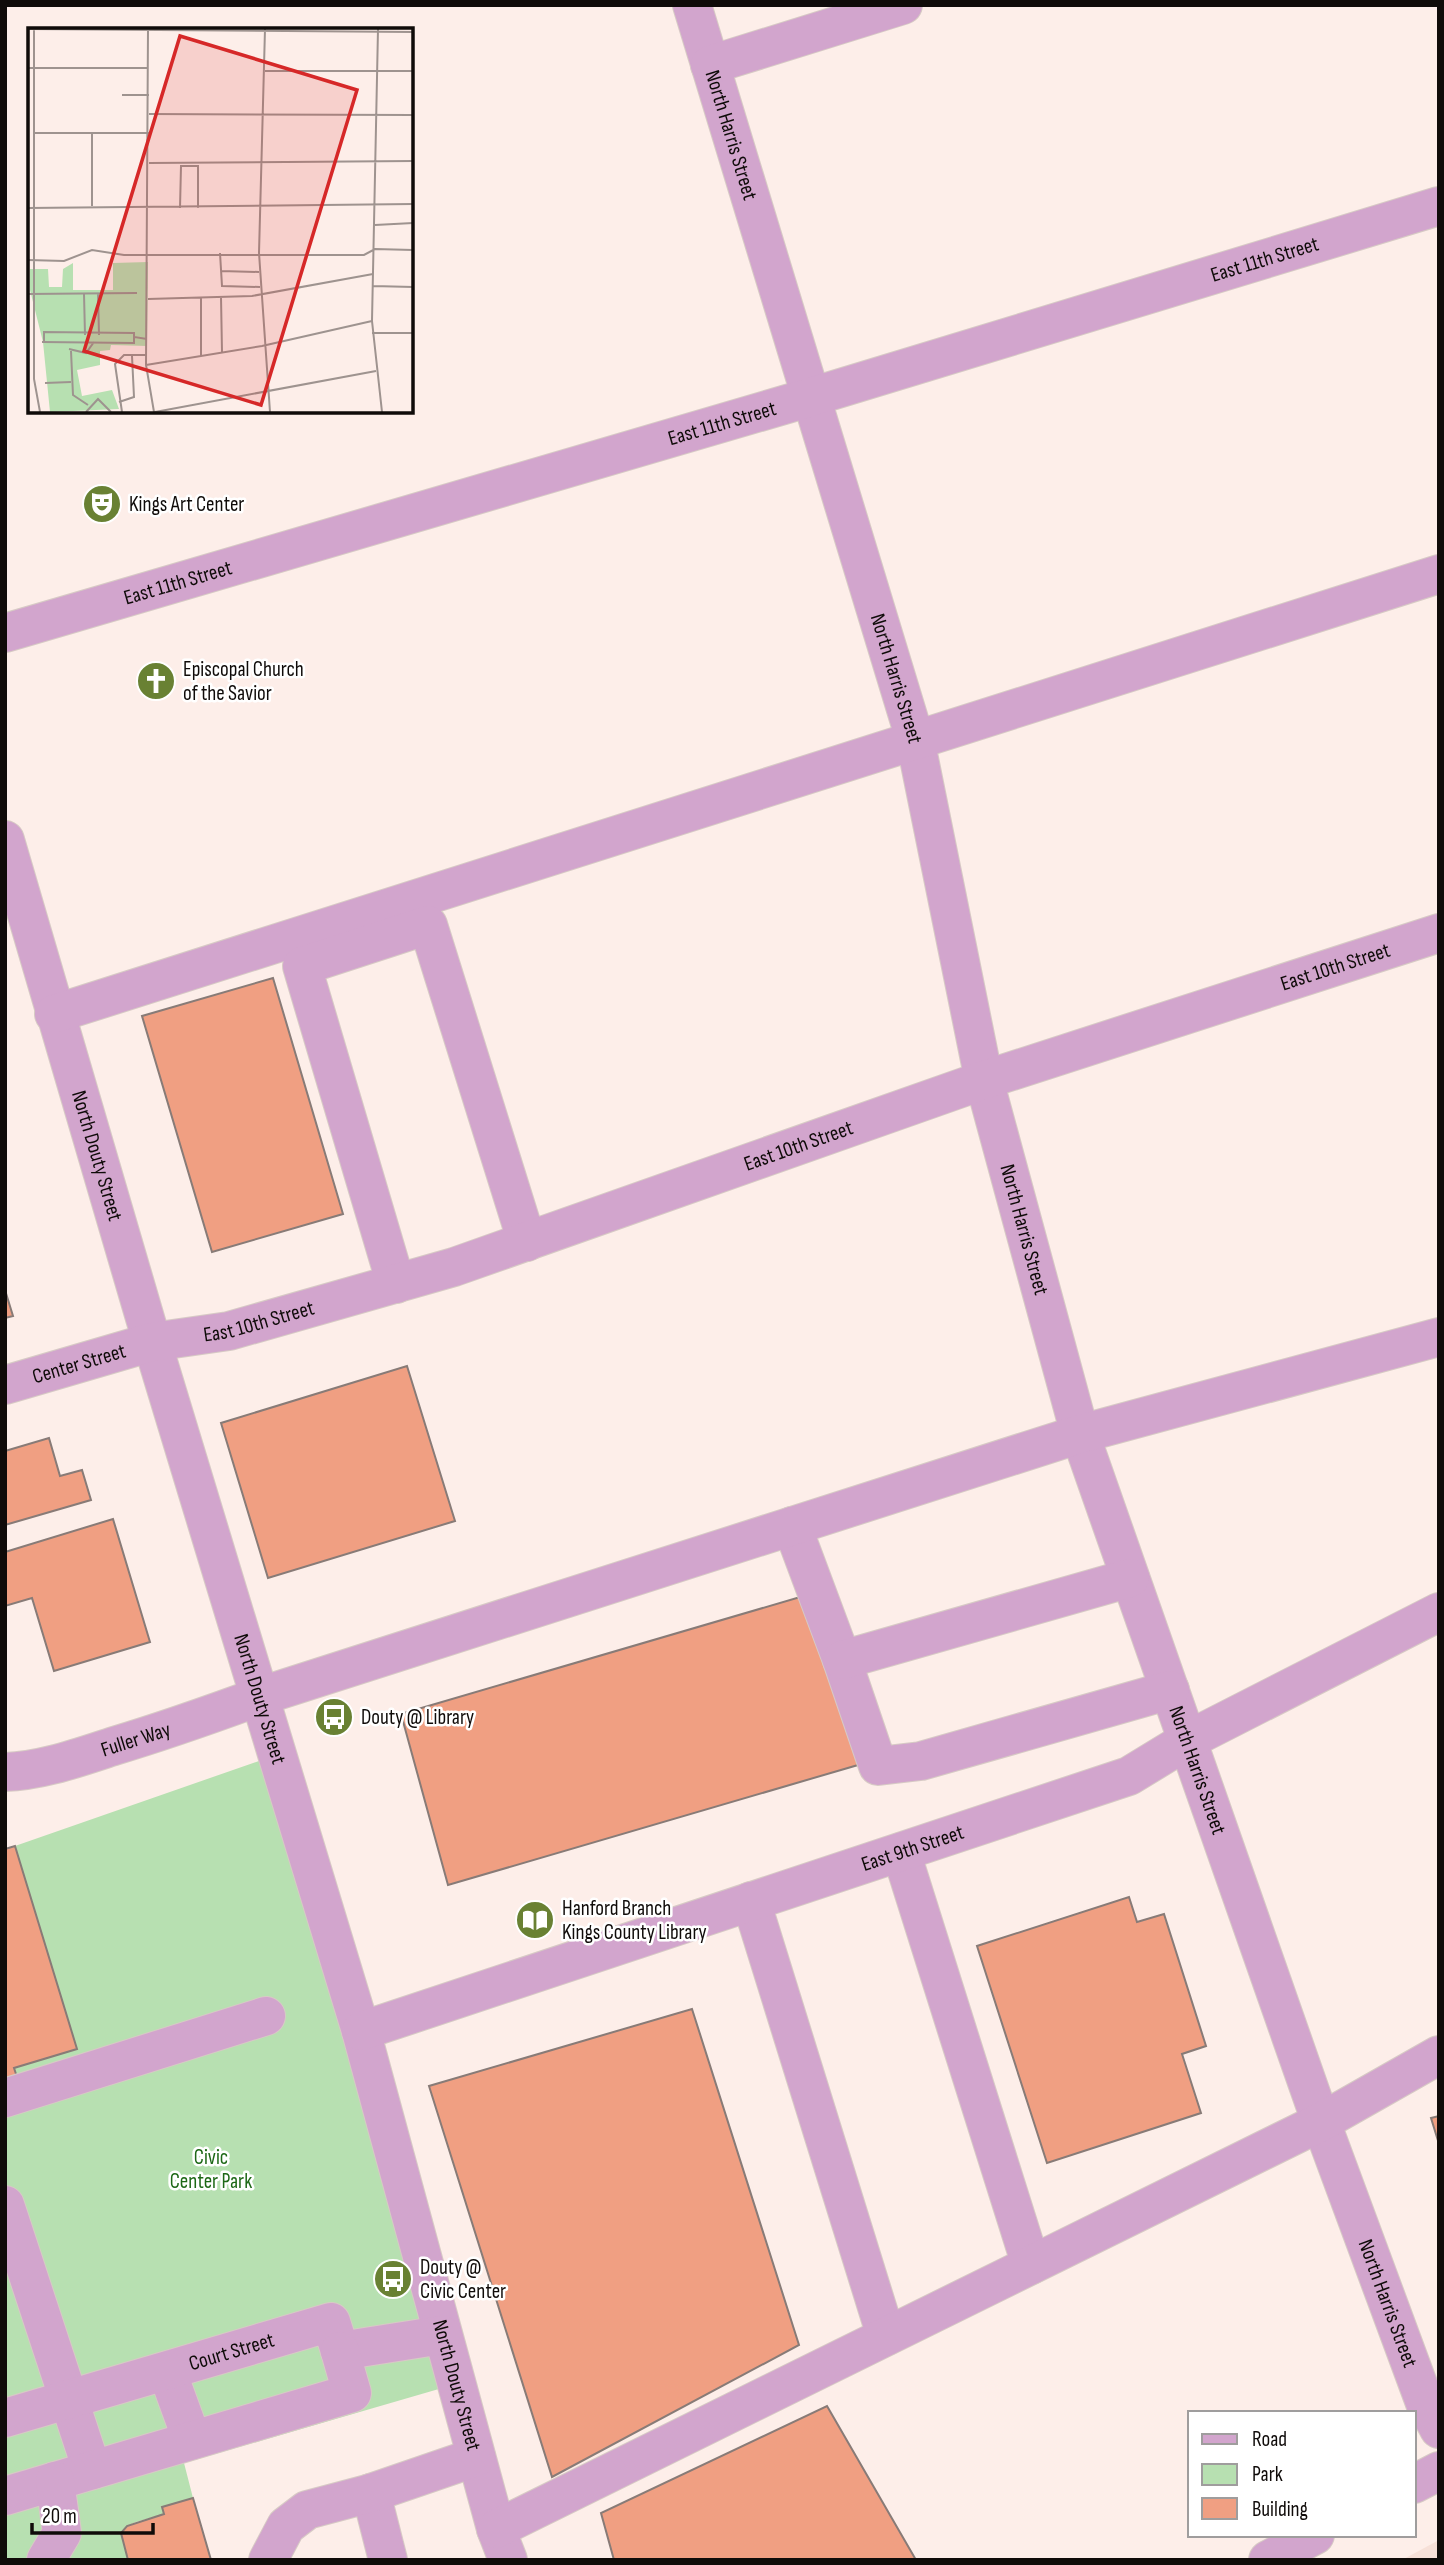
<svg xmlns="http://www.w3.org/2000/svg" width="1444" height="2565" font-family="'Sofia Sans Condensed',sans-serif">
	<rect width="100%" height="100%" fill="#fdeee9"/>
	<!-- built -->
	<polygon fill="#f6e0d8" points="1439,2540 1439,2560 1402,2560"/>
	<!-- green -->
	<polygon fill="#b7e0b1" points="276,1755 456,2384 184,2463 193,2498 163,2507 164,2514 136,2522 127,2526 121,2533 128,2560 5,2560 5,2084 14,2068 77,2049 15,1846"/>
	<!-- building -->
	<g fill="#f09f82" stroke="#887b77" stroke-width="2">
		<polygon points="273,978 343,1214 212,1252 142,1016"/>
		<polygon points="5,1290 13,1316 5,1318"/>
		<polygon points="407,1366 455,1521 268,1578 221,1423"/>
		<polygon points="49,1438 60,1476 82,1470 91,1500 5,1525 5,1451"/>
		<polygon points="113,1519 150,1642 54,1671 32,1598 5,1606 5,1552"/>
		<polygon points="807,1595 858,1765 448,1885 401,1714"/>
		<polygon points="15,1846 77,2049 14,2068 18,2080 5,2084 5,1849"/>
		<polygon points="1129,1897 1137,1922 1164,1914 1206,2046 1182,2054 1201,2113 1047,2163 977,1946"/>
		<polygon points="692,2009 799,2345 552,2477 429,2086"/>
		<polygon points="1439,2116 1439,2144 1431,2118"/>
		<polygon points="827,2406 916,2560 614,2560 601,2513"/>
		<polygon points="193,2498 211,2560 128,2560 121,2533 127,2526 164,2514 162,2507"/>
	</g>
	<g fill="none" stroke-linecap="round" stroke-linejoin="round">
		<defs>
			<g id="minor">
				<path id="s1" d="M692,5L915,739L984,1080L1080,1434L1321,2122L1425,2403L1439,2429"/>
				<polyline points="710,65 903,5"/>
				<path id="s2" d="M5,633L811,397L1439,206"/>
				<path id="s3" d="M5,840L152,1342L361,2031L496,2529L508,2560"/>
				<polyline points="54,1014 1439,574"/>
				<polyline points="396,1284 302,966 428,925 527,1242"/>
				<path id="s4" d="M5,1385L152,1342L229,1331L454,1267L984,1080L1439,933"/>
				<polyline points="792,1526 842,1660 878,1766 921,1761 1170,1690"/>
				<polyline points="842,1660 1130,1578"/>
				<path id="s5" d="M5,1772C42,1771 80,1757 114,1746C164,1731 212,1714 261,1696L1080,1434L1439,1337"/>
				<polyline points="901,1852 1031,2265"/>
				<polyline points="751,1901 886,2336"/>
				<path id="s6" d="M361,2031L1129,1776L1188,1740L1439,1612"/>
				<polyline points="5,2098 266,2016"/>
				<polyline points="5,2205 92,2470"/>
				<polyline points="167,2371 192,2440"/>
				<path id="s7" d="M5,2418L331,2322L340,2351L442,2335"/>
				<polyline points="1414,2484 1439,2471"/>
				<polyline points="371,2493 388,2560"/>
				<polyline points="5,2496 352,2393 340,2351"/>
				<polyline points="496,2529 1321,2122 1439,2055"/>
				<polyline points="46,2560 62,2533 55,2481"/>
				<polyline points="268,2560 286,2526 307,2510 371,2493 476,2457"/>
				<polyline points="1268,2560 1315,2535"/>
			</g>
		</defs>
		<!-- minor casing -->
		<use href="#minor" stroke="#d7cac5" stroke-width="40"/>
		<!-- minor -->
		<use href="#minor" stroke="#d2a5cd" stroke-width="38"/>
	</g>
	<!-- icons -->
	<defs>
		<symbol id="theatre-disc" viewBox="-11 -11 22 22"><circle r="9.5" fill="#698133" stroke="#fff"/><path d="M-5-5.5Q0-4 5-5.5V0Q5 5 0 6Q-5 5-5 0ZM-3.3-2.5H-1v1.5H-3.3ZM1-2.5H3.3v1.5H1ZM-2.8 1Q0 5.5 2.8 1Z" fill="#fff"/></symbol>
		<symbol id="church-disc" viewBox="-11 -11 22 22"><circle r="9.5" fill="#698133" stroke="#fff"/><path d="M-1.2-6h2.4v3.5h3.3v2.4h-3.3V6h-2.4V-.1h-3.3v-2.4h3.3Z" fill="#fff"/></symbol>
		<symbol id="bus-disc" viewBox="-11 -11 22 22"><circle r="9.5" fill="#698133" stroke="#fff"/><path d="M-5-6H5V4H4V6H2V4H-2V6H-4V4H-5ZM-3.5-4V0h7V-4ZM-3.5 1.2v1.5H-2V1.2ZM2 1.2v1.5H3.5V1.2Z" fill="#fff"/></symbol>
		<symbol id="library-disc" viewBox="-11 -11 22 22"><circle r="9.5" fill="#698133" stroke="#fff"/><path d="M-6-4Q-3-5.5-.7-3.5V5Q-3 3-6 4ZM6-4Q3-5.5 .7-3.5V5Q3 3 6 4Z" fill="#fff"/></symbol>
	</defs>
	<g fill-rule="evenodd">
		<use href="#theatre-disc" x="80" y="482" width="44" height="44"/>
		<use href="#church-disc" x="134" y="659" width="44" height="44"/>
		<use href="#bus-disc" x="312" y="1695" width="44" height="44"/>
		<use href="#library-disc" x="513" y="1898" width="44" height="44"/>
		<use href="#bus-disc" x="371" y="2257" width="44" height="44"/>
	</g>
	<g text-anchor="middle" stroke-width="5" stroke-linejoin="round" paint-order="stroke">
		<!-- street labels -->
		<g font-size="21" fill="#0f0b09" stroke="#fff">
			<text dy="7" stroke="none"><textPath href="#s1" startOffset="136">North Harris Street</textPath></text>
			<text dy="7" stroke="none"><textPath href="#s2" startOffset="1314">East 11th Street</textPath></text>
			<text dy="7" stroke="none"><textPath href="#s2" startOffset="747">East 11th Street</textPath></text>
			<text dy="7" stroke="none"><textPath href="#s2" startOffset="180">East 11th Street</textPath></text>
			<text dy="7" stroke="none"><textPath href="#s1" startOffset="704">North Harris Street</textPath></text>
			<text dy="7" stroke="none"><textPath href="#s4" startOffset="1396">East 10th Street</textPath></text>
			<text dy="7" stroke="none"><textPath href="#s4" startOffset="830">East 10th Street</textPath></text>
			<text dy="7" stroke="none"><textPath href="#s3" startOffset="329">North Douty Street</textPath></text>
			<text dy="7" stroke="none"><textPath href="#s1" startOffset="1270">North Harris Street</textPath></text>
			<text dy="7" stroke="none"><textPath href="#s4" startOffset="262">East 10th Street</textPath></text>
			<text dy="7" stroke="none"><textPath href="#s4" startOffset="77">Center Street</textPath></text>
			<text dy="7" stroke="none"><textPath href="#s3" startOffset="896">North Douty Street</textPath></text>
			<text dy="7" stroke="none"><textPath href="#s5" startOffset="135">Fuller Way</textPath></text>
			<text dy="7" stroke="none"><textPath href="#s1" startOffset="1838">North Harris Street</textPath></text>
			<text dy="7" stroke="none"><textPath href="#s6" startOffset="581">East 9th Street</textPath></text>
			<text dy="7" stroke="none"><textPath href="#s1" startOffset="2404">North Harris Street</textPath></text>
			<text dy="7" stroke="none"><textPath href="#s7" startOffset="236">Court Street</textPath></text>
			<text dy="7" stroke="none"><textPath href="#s3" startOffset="1610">North Douty Street</textPath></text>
		</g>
		<!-- poi labels -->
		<g font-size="21" fill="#0f0b09" stroke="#fff" text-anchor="start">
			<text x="129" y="511">Kings Art Center</text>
			<text x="183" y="676">Episcopal Church<tspan x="183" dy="24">of the Savior</tspan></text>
			<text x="361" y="1724">Douty @ Library</text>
			<text x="562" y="1915">Hanford Branch<tspan x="562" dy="24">Kings County Library</tspan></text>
			<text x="420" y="2274">Douty @<tspan x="420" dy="24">Civic Center</tspan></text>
		</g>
		<!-- park labels -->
		<g font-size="21" fill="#1d6816" stroke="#fff">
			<text x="211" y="2164">Civic<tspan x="211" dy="24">Center Park</tspan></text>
		</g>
	</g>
	<!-- overview -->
	<g transform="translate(28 28)">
		<rect width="385" height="385" fill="#fdeee9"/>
		<path d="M120,234L119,318L83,317L82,322L72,323V337L49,342L54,368L84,362L91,381L22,384L15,314L2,262V241H20L21,259H34L35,241L45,235V262H85V235Z" fill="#b7e0b1"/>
		<path fill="none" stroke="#9e938f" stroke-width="2" d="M0,1L385,4M6,1V351L12,384M120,1L118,337L126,384M237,1L231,225L242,384M350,1L344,293L354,384M0,40H120M237,43H385M94,67H121M121,86L385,87M6,105H121M64,106V178M121,135L385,133M0,180L385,176M152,180L153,138H170V180M347,197L385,195M192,225L194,258L232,259M0,232L36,233L64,222L96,227H336L347,221L385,222M193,243L231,244M345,258L385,259M0,266L109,265M56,266L57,307M70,266L71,307M173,269V328M193,269L194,324M120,271L224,268L345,246M344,305H385M14,314L106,315V309M16,314V304L106,305V309L119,311M41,321L58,325L66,314M43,323L45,367L60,377M118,337L234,318L344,293M17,355L43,354M91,374L106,369L104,328M58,384L70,371L83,384M94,384L87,336L96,327H118M127,384L348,343"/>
		<path fill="#d62828" fill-opacity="0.15" stroke="#d62828" stroke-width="3.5" d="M152,8L329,62L233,377L56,323Z"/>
		<rect width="385" height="385" fill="none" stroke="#0f0b09" stroke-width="3.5"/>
	</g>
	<!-- border -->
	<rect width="1444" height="2565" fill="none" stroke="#0f0b09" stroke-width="14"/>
	<!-- legend -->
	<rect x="1188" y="2411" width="228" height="126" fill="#ffffff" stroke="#9f9d9d" stroke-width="2"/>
	<rect x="1202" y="2434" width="35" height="10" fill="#d2a5cd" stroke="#9f9d9d" stroke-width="2"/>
	<text x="1252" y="2446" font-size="21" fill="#0f0b09">Road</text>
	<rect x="1202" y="2464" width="35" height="21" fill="#b7e0b1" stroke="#9f9d9d" stroke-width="2"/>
	<text x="1252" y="2481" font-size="21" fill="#0f0b09">Park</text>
	<rect x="1202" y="2498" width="35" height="21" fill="#f09f82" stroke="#9f9d9d" stroke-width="2"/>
	<text x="1252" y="2516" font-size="21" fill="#0f0b09">Building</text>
	<!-- scale -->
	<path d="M32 2523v10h121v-10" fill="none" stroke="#0f0b09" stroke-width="3.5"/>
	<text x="42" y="2523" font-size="21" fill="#0f0b09" stroke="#ffffff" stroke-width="5" paint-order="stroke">20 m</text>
</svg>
